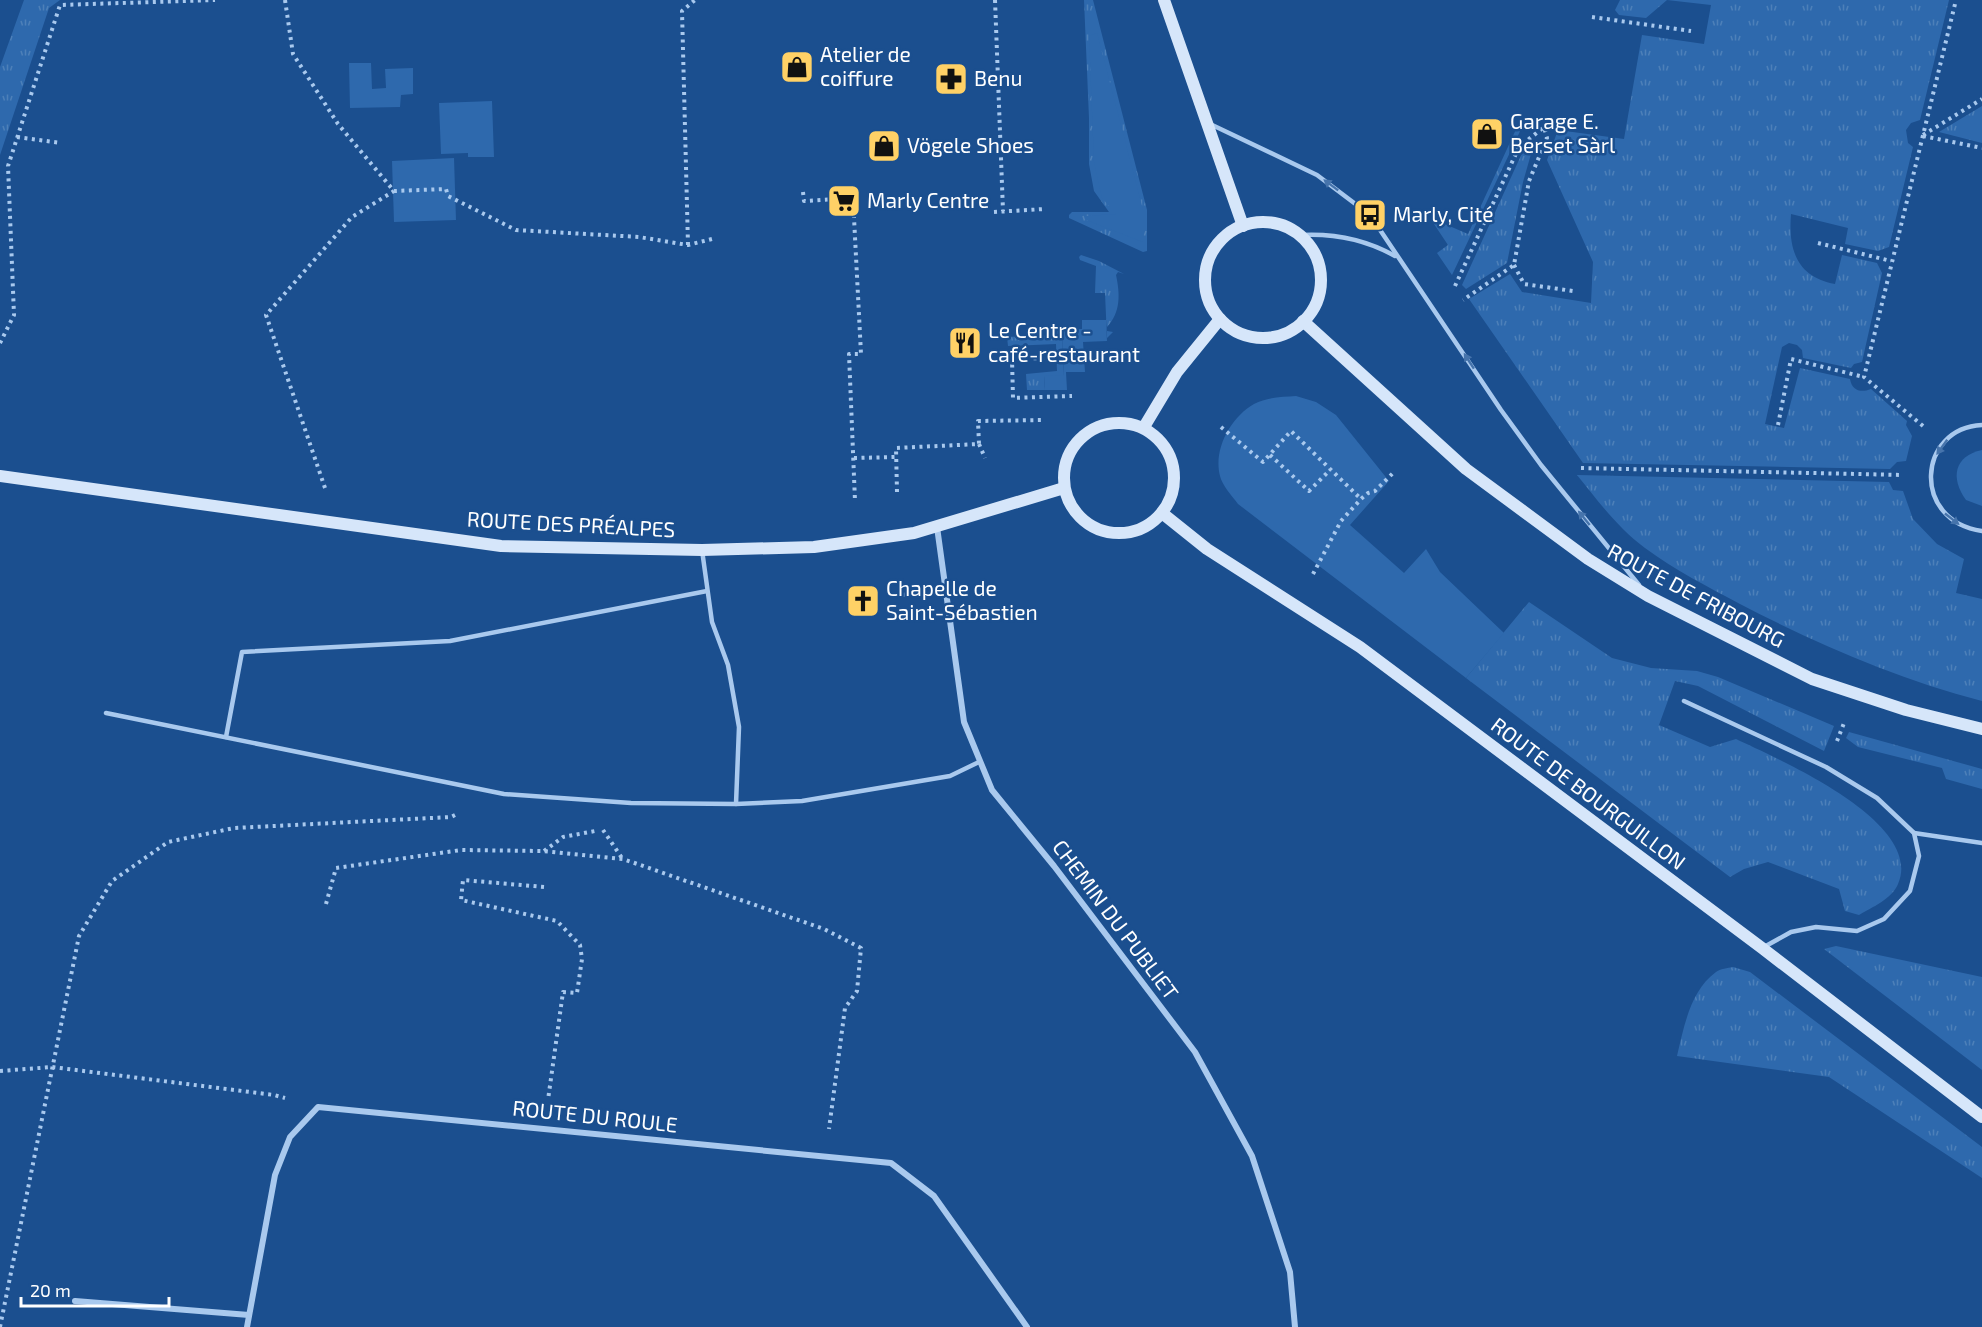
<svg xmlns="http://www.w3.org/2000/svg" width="1982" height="1327" font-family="'Exo 2',sans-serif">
	<defs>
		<pattern id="grass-tufts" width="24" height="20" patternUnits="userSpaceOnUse" patternTransform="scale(1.5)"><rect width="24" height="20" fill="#2e69ad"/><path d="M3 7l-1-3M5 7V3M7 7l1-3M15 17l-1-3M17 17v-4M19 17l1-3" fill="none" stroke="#4d80b9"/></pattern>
	</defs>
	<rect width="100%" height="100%" fill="#1b4f8f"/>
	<!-- grass -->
	<g fill="url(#grass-tufts)">
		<polygon points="24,0 60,0 49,8 0,155 0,67"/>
		<polygon points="1084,0 1093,0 1147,210 1147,251 1143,252 1069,218 1069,215 1072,212 1109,212 1094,191 1089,164 1089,118"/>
		<path d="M1620,0H1949L1920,120L1911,123L1906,130L1908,143L1913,147L1889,247L1878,251L1845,244L1848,228L1791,214C1788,250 1797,277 1835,284L1842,255L1877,263L1882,273L1862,362L1854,364L1851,368L1803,358L1802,350L1797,345L1789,343L1782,347L1765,424L1784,428L1800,368L1850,379C1852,391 1861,393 1871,389L1907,421L1906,425L1912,436L1906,461L1897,462L1890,469L1583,463L1469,299L1510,274L1522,292L1591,303L1593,262L1547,160L1558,130L1624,139L1642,35L1704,44L1711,5L1667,0L1646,18L1619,15L1615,10Z"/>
		<polygon points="1982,106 1982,143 1939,132"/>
		<polygon points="1518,125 1522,127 1452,275 1437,253 1448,245 1432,221 1433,219 1468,234"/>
		<polygon points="1523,151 1531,154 1523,182 1507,263 1466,289 1462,285"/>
		<path d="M1081,255L1099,261L1124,274L1118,272L1116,275C1120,294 1121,312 1107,327V331L1113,332L1107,338L1105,293H1095L1096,266L1080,260L1079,257Z"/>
		<polygon points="1062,335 1064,376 1044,376 1045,390 1027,390 1026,374 1057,371 1056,344 1008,346 1007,337"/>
		<path d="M1577,475L1889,482L1893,490L1903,491L1913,519L1937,544L1964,559L1956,593L1982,599V701C1898,679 1817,644 1740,604C1708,587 1675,570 1645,548C1618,528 1598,501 1577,475Z"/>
		<path d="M1529,602L1612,658L1651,668L1697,671L1718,677L1834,726L1824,751L1698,686L1675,681L1659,725L1710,747L1736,739C1778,759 1925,822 1898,884C1892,899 1872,907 1859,915L1845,911L1839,889L1768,862L1744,869L1730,877L1466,678Z"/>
		<polygon points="1849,732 1982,769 1982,789 1946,779 1942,768 1858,747 1846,738"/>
		<polygon points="1836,946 1982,977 1982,1070 1824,949"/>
		<path d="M1733,967L1750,972L1982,1147V1178L1829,1077L1677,1056C1684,1027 1690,991 1716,972C1720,969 1728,968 1733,967Z"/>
	</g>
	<!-- green -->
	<g fill="#2e69ad">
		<polygon points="1097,33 1143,210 1143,242 1086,220 1086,216 1116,214 1102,198 1094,162 1089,36"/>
		<polygon points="349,63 371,63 372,89 386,88 385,69 413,68 413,94 401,95 400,107 350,108"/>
		<polygon points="492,101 494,157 468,157 468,153 441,154 439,103"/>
		<polygon points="454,158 456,220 394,222 392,161"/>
		<polygon points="1082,320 1106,320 1107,341 1083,342 1085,372 1066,372 1067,390 1045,390 1044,376 1064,375 1062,335 1055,335 1055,330 1082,329"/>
		<path d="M1296,396L1316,402L1336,415L1389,481L1350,525L1404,573L1426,549L1440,572L1504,633L1466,678L1238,504C1232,496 1222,485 1220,476C1213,449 1231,417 1254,404C1267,397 1282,397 1296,396Z"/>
		<path d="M1982,450V506L1966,500C1950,478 1954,456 1982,450Z"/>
	</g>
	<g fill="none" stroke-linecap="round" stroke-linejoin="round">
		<!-- path -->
		<g stroke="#a9c9ee" stroke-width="4" stroke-dasharray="3 4.5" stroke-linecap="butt">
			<polyline points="285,0 293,54 338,124 394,191 446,189 448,196 516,230 639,237 688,245 712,239"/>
			<polyline points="995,0 1003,211"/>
			<polyline points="1592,17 1691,31"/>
			<polyline points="1923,135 1982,99"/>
			<polyline points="1923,136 1982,148"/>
			<polyline points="17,137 61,143"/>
			<polyline points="803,192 804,201 853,198 861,354 849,354 855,501"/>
			<polyline points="994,212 1045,209"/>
			<polyline points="1818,243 1891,261"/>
			<polyline points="688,245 682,11 695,0"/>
			<polyline points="1514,265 1524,284 1573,291"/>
			<polyline points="1455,286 1519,147 1544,127 1547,138 1529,181 1514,265 1463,300"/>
			<polyline points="0,343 14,315 8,166 60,5 215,0"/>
			<polyline points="1044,358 1012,359 1013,398 1072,396"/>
			<polyline points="1778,425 1791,359 1864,377"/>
			<polyline points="1923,426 1864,377 1956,0"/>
			<polyline points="1221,427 1263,462 1291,431 1361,499"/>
			<polyline points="979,444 985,458"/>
			<polyline points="1270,455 1309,491 1330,470"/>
			<polyline points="854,458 896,457"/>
			<polyline points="1581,468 1903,475"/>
			<polyline points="325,488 266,315 352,217 394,191"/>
			<polyline points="897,492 896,448 979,444 978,421 1045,420"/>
			<polyline points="1313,574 1341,521 1361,499 1368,493 1375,491 1393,473"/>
			<polyline points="902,595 916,593"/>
			<polyline points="1837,741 1844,723"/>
			<polyline points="603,830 622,858"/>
			<polyline points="544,851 563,837 595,831"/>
			<polyline points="544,887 463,880 461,900 557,921 580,945 582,959 577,993 563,992 548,1100"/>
			<polyline points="326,904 336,868 461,850 543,851 623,859 824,929 861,948 857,991 845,1008 829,1129"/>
			<polyline points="0,1071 52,1067 274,1095 285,1098"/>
			<polyline points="0,1327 79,936 112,881 168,842 234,828 451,817 457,814"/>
		</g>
		<!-- service -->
		<g stroke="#a9c9ee" stroke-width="4.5">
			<polyline points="1210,124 1317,175 1370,215 1501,410 1541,465 1639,585"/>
			<path d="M1300,235C1335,233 1365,239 1395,256"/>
			<path d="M1982,425C1917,428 1911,521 1982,531"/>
			<polyline points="702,550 712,622 728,665 739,727 736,804"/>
			<polyline points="1684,701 1826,767 1877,798 1914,833 1919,856 1910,891 1884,919 1857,931 1816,927 1791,932 1764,947"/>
			<polyline points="106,713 504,794 631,803 736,804 802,801 950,776 979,762"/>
			<polyline points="226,737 242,652 450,641 707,591"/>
			<polyline points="1914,833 1982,843"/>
		</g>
		<!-- minor -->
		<g stroke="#a9c9ee" stroke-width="6">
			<polyline points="937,527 964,722 992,790 1054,866 1195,1052 1252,1156 1290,1272 1295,1327"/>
			<polyline points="75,1301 249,1315"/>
			<polyline points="247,1327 275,1175 290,1137 318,1107 891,1163 934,1196 1027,1327"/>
		</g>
		<!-- secondary -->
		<g stroke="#d6e6fa" stroke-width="12">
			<polyline points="1164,0 1243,226"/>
			<circle cx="1263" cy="280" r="58"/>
			<polyline points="1303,321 1466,469 1588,559 1648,596 1812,679 1906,710 1982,729"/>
			<circle cx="1119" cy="478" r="55"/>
			<polyline points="1144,427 1177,372 1220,319"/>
			<polyline points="0,476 501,546 702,550 814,547 914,533 1064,488"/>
			<polyline points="1162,513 1207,549 1360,647 1762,948 1982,1117"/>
		</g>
	</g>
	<!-- one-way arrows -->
	<defs><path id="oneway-solid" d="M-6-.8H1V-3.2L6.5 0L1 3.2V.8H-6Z" transform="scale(1.5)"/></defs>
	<g fill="#4674ac">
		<use href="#oneway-solid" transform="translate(1331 185) rotate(-143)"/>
		<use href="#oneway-solid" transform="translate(1469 361) rotate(-123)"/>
		<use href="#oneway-solid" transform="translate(1942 447) rotate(126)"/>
		<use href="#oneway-solid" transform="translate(1584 518) rotate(-129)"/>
		<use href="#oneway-solid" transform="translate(1952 519) rotate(38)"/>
	</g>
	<!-- icons -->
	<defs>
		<symbol id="shop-square" viewBox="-11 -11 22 22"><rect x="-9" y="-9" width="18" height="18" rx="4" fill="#ffd166" stroke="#1b4f8f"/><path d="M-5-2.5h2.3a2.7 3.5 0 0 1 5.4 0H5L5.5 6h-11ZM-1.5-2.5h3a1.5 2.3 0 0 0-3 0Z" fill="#111"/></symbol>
		<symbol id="pharmacy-square" viewBox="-11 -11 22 22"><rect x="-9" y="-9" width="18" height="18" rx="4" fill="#ffd166" stroke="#1b4f8f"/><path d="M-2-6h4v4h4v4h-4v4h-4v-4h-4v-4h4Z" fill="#111"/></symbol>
		<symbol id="supermarket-square" viewBox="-11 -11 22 22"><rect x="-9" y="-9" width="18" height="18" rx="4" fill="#ffd166" stroke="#1b4f8f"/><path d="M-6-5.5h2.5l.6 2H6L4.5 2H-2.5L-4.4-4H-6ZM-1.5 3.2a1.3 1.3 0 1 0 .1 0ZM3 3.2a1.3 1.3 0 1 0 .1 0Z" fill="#111"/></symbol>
		<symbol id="bus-square" viewBox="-11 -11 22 22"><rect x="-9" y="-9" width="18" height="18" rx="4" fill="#ffd166" stroke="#1b4f8f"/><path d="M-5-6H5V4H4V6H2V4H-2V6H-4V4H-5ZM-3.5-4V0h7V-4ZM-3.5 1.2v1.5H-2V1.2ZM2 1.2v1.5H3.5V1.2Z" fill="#111"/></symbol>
		<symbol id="restaurant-square" viewBox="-11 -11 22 22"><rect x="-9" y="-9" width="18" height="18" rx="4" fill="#ffd166" stroke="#1b4f8f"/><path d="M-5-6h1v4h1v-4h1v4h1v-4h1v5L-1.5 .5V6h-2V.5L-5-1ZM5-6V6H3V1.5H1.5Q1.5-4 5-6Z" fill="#111"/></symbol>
		<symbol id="church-square" viewBox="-11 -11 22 22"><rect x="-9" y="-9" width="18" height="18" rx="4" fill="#ffd166" stroke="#1b4f8f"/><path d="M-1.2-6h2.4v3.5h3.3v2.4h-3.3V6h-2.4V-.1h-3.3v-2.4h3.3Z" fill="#111"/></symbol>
	</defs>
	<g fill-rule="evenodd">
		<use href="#shop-square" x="778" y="48" width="38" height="38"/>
		<use href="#pharmacy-square" x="932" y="60" width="38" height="38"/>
		<use href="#shop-square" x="1468" y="115" width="38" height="38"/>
		<use href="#shop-square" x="865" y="127" width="38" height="38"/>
		<use href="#supermarket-square" x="825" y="182" width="38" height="38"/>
		<use href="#bus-square" x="1351" y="196" width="38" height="38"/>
		<use href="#restaurant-square" x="946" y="324" width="38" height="38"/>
		<use href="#church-square" x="844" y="582" width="38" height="38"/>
	</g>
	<g text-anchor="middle" stroke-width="5" stroke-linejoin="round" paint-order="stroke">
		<!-- poi labels -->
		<g font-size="21" fill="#fff" stroke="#1b4f8f" text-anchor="start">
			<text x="820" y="62">Atelier de<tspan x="820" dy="24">coiffure</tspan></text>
			<text x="974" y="86">Benu</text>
			<text x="1510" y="129">Garage E.<tspan x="1510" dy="24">Berset Sàrl</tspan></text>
			<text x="907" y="153">Vögele Shoes</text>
			<text x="867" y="208">Marly Centre</text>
			<text x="1393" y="222">Marly, Cité</text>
			<text x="988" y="338">Le Centre -<tspan x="988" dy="24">café-restaurant</tspan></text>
			<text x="886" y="596">Chapelle de<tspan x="886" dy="24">Saint-Sébastien</tspan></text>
		</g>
		<!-- street labels -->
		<g font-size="21" fill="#fff" stroke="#1b4f8f">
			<text transform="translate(571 525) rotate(3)" y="7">ROUTE DES PRÉALPES</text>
			<text transform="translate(1696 596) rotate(28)" y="7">ROUTE DE FRIBOURG</text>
			<text transform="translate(1588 794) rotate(37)" y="7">ROUTE DE BOURGUILLON</text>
			<text transform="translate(1115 920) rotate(53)" y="7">CHEMIN DU PUBLIET</text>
			<text transform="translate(595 1117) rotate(6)" y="7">ROUTE DU ROULE</text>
		</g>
	</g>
	<!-- scale -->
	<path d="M21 1297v9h148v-9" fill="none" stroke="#ffffff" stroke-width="3"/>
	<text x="30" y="1297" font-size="18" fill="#ffffff" stroke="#1b4f8f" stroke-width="4.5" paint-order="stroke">20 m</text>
</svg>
